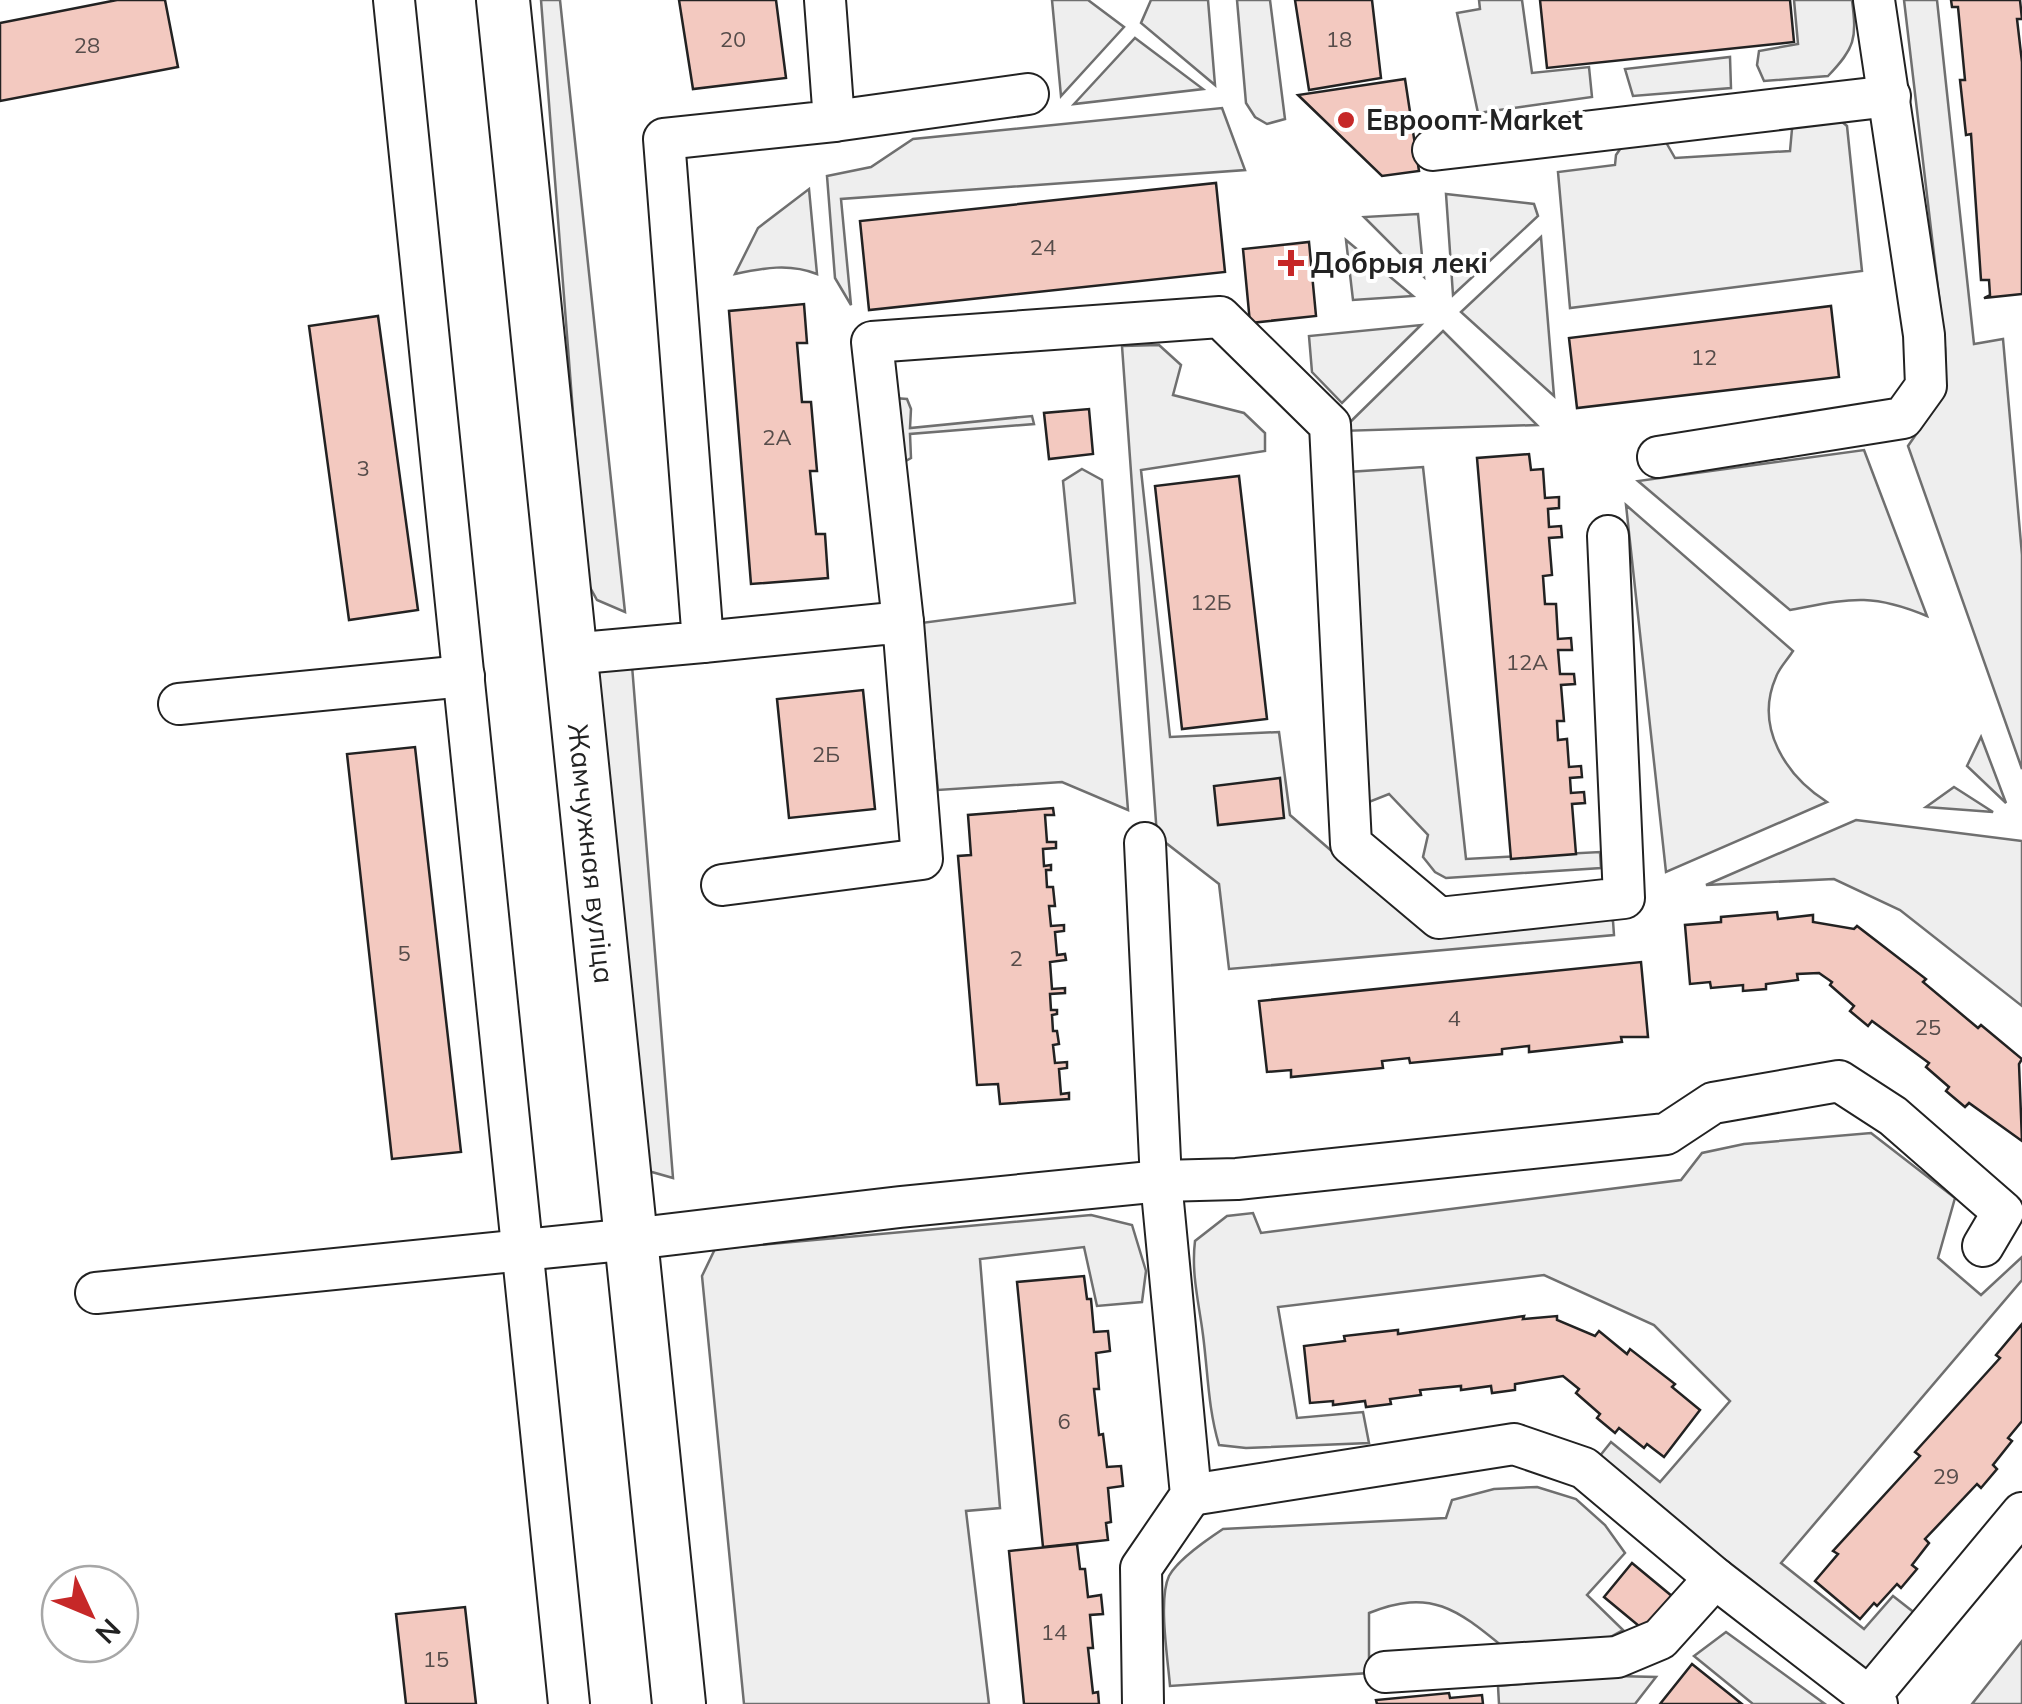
<svg xmlns="http://www.w3.org/2000/svg" width="2022" height="1704" font-family="Mulish,sans-serif">
	<rect width="100%" height="100%" fill="#fff"/>
	<!-- green -->
	<g fill="#eee" stroke="#6f6f6f" stroke-width="2.5">
		<polygon points="541,0 560,0 625,612 597,600 586,580"/>
		<polygon points="1052,0 1088,0 1124,27 1061,96"/>
		<polygon points="1151,0 1208,0 1215,85 1141,23"/>
		<polygon points="1237,0 1270,0 1285,119 1267,124 1255,117 1246,103"/>
		<polygon points="1479,0 1522,0 1532,73 1589,67 1592,97 1478,113 1457,13 1480,9"/>
		<path d="M1794,0H1852C1857,39 1855,48 1828,76L1764,81L1757,65L1759,51L1798,44Z"/>
		<polygon points="1904,0 1937,0 1974,344 2003,339 2022,555 2022,769 1908,446 1946,391 1945,348"/>
		<polygon points="1135,38 1203,89 1074,104"/>
		<polygon points="1730,57 1731,88 1633,96 1625,69"/>
		<polygon points="1222,108 1245,170 841,199 851,305 835,278 827,176 871,167 913,139"/>
		<polygon points="1804,116 1835,116 1847,126 1862,271 1570,308 1558,172 1615,165 1616,155 1625,142 1663,137 1675,158 1790,151 1792,129"/>
		<path d="M809,189L817,274C789,263 764,268 735,274L758,228Z"/>
		<polygon points="1446,194 1534,204 1538,216 1453,295"/>
		<polygon points="1418,214 1424,277 1364,217"/>
		<polygon points="1541,237 1554,396 1461,312"/>
		<polygon points="1346,240 1413,296 1353,300"/>
		<polygon points="1421,325 1342,403 1312,372 1309,336"/>
		<polygon points="1443,331 1537,425 1341,431"/>
		<polygon points="1159,345 1181,365 1173,395 1244,413 1265,433 1265,451 1141,470 1170,737 1279,732 1290,815 1422,929 1599,913 1613,921 1614,935 1229,969 1219,884 1157,836 1122,346"/>
		<polygon points="894,398 907,399 911,409 910,428 1032,416 1034,424 910,434 911,458 902,463"/>
		<path d="M1864,450L1927,616C1870,592 1849,599 1790,610L1638,481Z"/>
		<polygon points="1423,467 1466,859 1600,852 1601,868 1446,878 1435,872 1423,857 1428,835 1389,794 1364,804 1348,472"/>
		<polygon points="1082,469 1102,480 1128,810 1062,782 938,790 921,623 1075,603 1063,481"/>
		<path d="M1626,505L1793,651C1788,659 1779,668 1776,677C1754,727 1786,776 1827,802L1666,872Z"/>
		<polygon points="631,653 673,1178 652,1172 642,1165 597,666"/>
		<polygon points="1981,737 2006,803 1967,766"/>
		<polygon points="1954,787 1993,812 1926,807"/>
		<polygon points="1856,820 2022,841 2022,1006 1900,910 1834,879 1706,885"/>
		<path d="M1871,1133L1955,1198L1938,1258L1981,1295L2022,1257V1280L1781,1563L1864,1629L1893,1596L1916,1614L1868,1673L1595,1462L1611,1442L1660,1482L1730,1401L1654,1325L1544,1275L1278,1307L1297,1418L1363,1412L1369,1443L1246,1448L1219,1445C1208,1408 1208,1373 1203,1335C1199,1303 1191,1274 1195,1241L1227,1216L1253,1213L1261,1233L1681,1180L1702,1153L1744,1144Z"/>
		<polygon points="1091,1215 1132,1225 1146,1271 1142,1302 1097,1306 1084,1247 980,1259 1000,1508 966,1511 989,1704 744,1704 702,1276 715,1249"/>
		<path d="M1537,1487L1576,1499L1605,1525L1625,1553L1587,1595L1623,1630L1603,1641L1508,1651C1459,1611 1433,1587 1369,1613V1673L1170,1686C1168,1660 1158,1599 1169,1576C1178,1559 1208,1539 1223,1529L1446,1518L1452,1500L1494,1489Z"/>
		<polygon points="1726,1632 1825,1704 1753,1704 1694,1656"/>
		<polygon points="2022,1641 2022,1704 1972,1704"/>
		<polygon points="1615,1676 1656,1677 1635,1704 1499,1704 1498,1686"/>
	</g>
	<!-- building -->
	<g fill="#f3c9c0" stroke="#222" stroke-width="2.5">
		<polygon points="117,0 165,0 178,67 0,101 0,23"/>
		<polygon points="679,0 776,0 786,78 693,89"/>
		<polygon points="1295,0 1372,0 1381,78 1309,90"/>
		<polygon points="1540,0 1790,0 1794,42 1547,68"/>
		<polygon points="1951,0 2020,0 2022,19 2017,19 2022,62 2022,294 1984,298 1990,295 1989,280 1981,280 1971,134 1966,135 1960,80 1965,80 1958,7 1952,7"/>
		<polygon points="1405,79 1419,171 1382,176 1298,95"/>
		<polygon points="1216,183 1225,272 869,310 860,221"/>
		<polygon points="1309,242 1316,316 1250,323 1243,249"/>
		<polygon points="804,304 807,343 797,343 802,402 811,402 817,471 810,471 816,534 825,534 828,578 751,584 729,311"/>
		<polygon points="1831,306 1839,377 1577,408 1569,338"/>
		<polygon points="378,316 418,610 349,620 309,326"/>
		<polygon points="1089,409 1093,454 1049,459 1044,413"/>
		<polygon points="1529,454 1531,470 1543,469 1545,498 1559,497 1559,508 1548,509 1549,527 1561,526 1562,537 1549,538 1552,575 1543,576 1545,604 1556,604 1558,639 1571,638 1572,650 1558,650 1560,674 1574,674 1575,684 1561,685 1564,721 1557,721 1558,740 1567,739 1569,767 1581,766 1582,777 1570,778 1571,793 1584,792 1585,803 1572,804 1576,854 1511,859 1477,458"/>
		<polygon points="1239,476 1267,719 1182,729 1155,486"/>
		<polygon points="863,690 875,809 789,818 777,699"/>
		<polygon points="415,747 461,1152 392,1159 347,754"/>
		<polygon points="1280,778 1284,818 1218,825 1214,786"/>
		<polygon points="1053,808 1054,815 1045,815 1047,842 1056,842 1056,848 1043,849 1044,866 1051,865 1051,870 1046,870 1047,887 1053,887 1055,906 1049,906 1051,926 1064,925 1064,931 1055,932 1057,955 1065,954 1066,960 1050,962 1052,989 1065,988 1065,993 1050,994 1051,1010 1057,1010 1057,1014 1052,1015 1053,1031 1057,1031 1059,1044 1053,1045 1055,1063 1067,1062 1067,1068 1059,1069 1061,1094 1069,1093 1069,1099 1000,1104 998,1084 977,1085 958,856 971,855 968,815"/>
		<polygon points="1777,912 1778,919 1813,915 1813,922 1854,929 1857,926 1926,979 1923,982 1978,1028 1981,1025 2022,1059 2019,1064 2022,1141 1969,1103 1965,1107 1946,1091 1949,1087 1926,1067 1929,1063 1872,1021 1868,1026 1850,1011 1854,1006 1830,985 1832,982 1819,973 1797,974 1798,980 1766,984 1766,989 1743,991 1743,985 1711,988 1710,982 1690,984 1685,925 1721,922 1721,917"/>
		<polygon points="1641,962 1648,1037 1621,1037 1622,1042 1529,1052 1529,1046 1502,1049 1502,1054 1410,1063 1409,1058 1382,1061 1383,1068 1291,1077 1291,1070 1267,1072 1259,1001"/>
		<polygon points="1084,1276 1087,1299 1091,1299 1094,1332 1108,1331 1110,1351 1096,1353 1099,1389 1094,1389 1099,1435 1103,1434 1107,1467 1121,1466 1123,1486 1108,1488 1111,1522 1106,1523 1108,1540 1043,1547 1017,1282"/>
		<polygon points="1524,1316 1523,1319 1557,1316 1557,1320 1595,1336 1599,1331 1627,1354 1630,1349 1675,1384 1672,1387 1700,1410 1664,1457 1647,1444 1644,1448 1619,1428 1615,1433 1597,1418 1600,1414 1576,1393 1579,1389 1563,1376 1515,1384 1515,1390 1492,1393 1491,1386 1461,1390 1461,1386 1420,1390 1421,1395 1390,1399 1391,1404 1366,1407 1365,1401 1333,1405 1333,1401 1310,1403 1304,1346 1345,1341 1344,1336 1398,1330 1398,1334"/>
		<polygon points="2022,1324 2022,1421 2008,1438 2012,1441 1993,1465 1997,1469 1981,1488 1977,1484 1925,1539 1929,1543 1912,1565 1917,1569 1901,1588 1897,1584 1877,1606 1874,1603 1860,1619 1815,1581 1838,1554 1833,1551 1920,1456 1915,1452 2000,1358 1996,1355"/>
		<polygon points="1077,1544 1080,1569 1085,1569 1088,1597 1101,1595 1103,1614 1090,1615 1093,1648 1088,1648 1093,1693 1098,1692 1099,1704 1024,1704 1009,1551"/>
		<polygon points="1632,1563 1673,1597 1645,1631 1604,1597"/>
		<polygon points="465,1607 476,1704 406,1704 396,1614"/>
		<polygon points="1692,1664 1742,1704 1660,1704"/>
		<polygon points="1449,1693 1450,1698 1482,1695 1483,1704 1377,1704 1376,1700"/>
	</g>
	<g fill="none" stroke-linecap="round" stroke-linejoin="round">
		<defs>
			<g id="minor">
				<polyline points="394,0 569,1704"/>
				<polyline points="834,121 1028,94"/>
				<polyline points="1433,150 1890,96"/>
				<polyline points="1658,457 1903,418 1926,386 1924,335 1874,0"/>
				<polyline points="903,622 872,342 1220,317 1330,425 1351,844 1439,918 1624,898 1608,536"/>
				<polyline points="703,642 903,622 922,859 722,885"/>
				<polyline points="570,654 703,642 664,139 834,121 825,0"/>
				<polyline points="179,704 464,676"/>
				<polyline points="96,1293 632,1239 900,1207 1161,1181 1237,1179 1666,1134 1713,1103 1839,1081 1893,1116 2003,1212 1983,1246"/>
				<polyline points="1191,1495 1514,1444 1584,1468 1715,1578 1869,1697"/>
				<polyline points="1385,1672 1617,1657 1660,1639 1715,1578"/>
				<polyline points="1143,1704 1141,1568 1191,1495 1161,1181 1145,843"/>
				<polyline points="1877,1704 1869,1697 2022,1513"/>
			</g>
			<g id="major">
				<path id="s1" d="M503,0L679,1704"/>
			</g>
		</defs>
		<!-- minor casing -->
		<use href="#minor" stroke="#222" stroke-width="44"/>
		<!-- major casing -->
		<use href="#major" stroke="#222" stroke-width="56"/>
		<!-- minor -->
		<use href="#minor" stroke="#fff" stroke-width="40"/>
		<!-- major -->
		<use href="#major" stroke="#fff" stroke-width="52"/>
	</g>
	<!-- markers -->
	<g fill="#c62828" stroke="#fff" stroke-width="4">
		<circle cx="1346" cy="120" r="10"/>
		<path d="M1286 248h10v10h10v10h-10v10h-10v-10h-10v-10h10z"/>
	</g>
	<g text-anchor="middle" stroke-width="8" stroke-linejoin="round" paint-order="stroke">
		<!-- number labels -->
		<g font-size="22" fill="#564c4a">
			<text x="733" y="47">20</text>
			<text x="1339" y="47">18</text>
			<text x="87" y="53">28</text>
			<text x="1043" y="255">24</text>
			<text x="1704" y="365">12</text>
			<text x="777" y="445">2А</text>
			<text x="363" y="476">3</text>
			<text x="1211" y="610">12Б</text>
			<text x="1527" y="670">12А</text>
			<text x="826" y="762">2Б</text>
			<text x="404" y="961">5</text>
			<text x="1016" y="966">2</text>
			<text x="1454" y="1026">4</text>
			<text x="1928" y="1035">25</text>
			<text x="1064" y="1429">6</text>
			<text x="1946" y="1484">29</text>
			<text x="1054" y="1640">14</text>
			<text x="436" y="1667">15</text>
		</g>
		<!-- poi labels -->
		<g font-size="28" font-weight="bold" fill="#222" stroke="#fff" text-anchor="start">
			<text x="1366" y="130">Евроопт Market</text>
			<text x="1311" y="273">Добрыя лекі</text>
		</g>
		<!-- street labels -->
		<g font-size="28" fill="#222" stroke="#fff">
			<text dy="10" stroke="none"><textPath href="#s1" startOffset="858">Жамчужная вуліца</textPath></text>
		</g>
	</g>
	<!-- north arrow -->
	<g transform="translate(90 1614) rotate(134)"><circle r="48" fill="#ffffff" stroke="#a7a7a7" stroke-width="2.5"/>
	<path d="M0-8L18 38L0 25L-18 38Z" fill="#c62828"/>
	<text y="-15" font-size="28" font-weight="bold" text-anchor="middle" fill="#222222">N</text>
	</g>
</svg>
